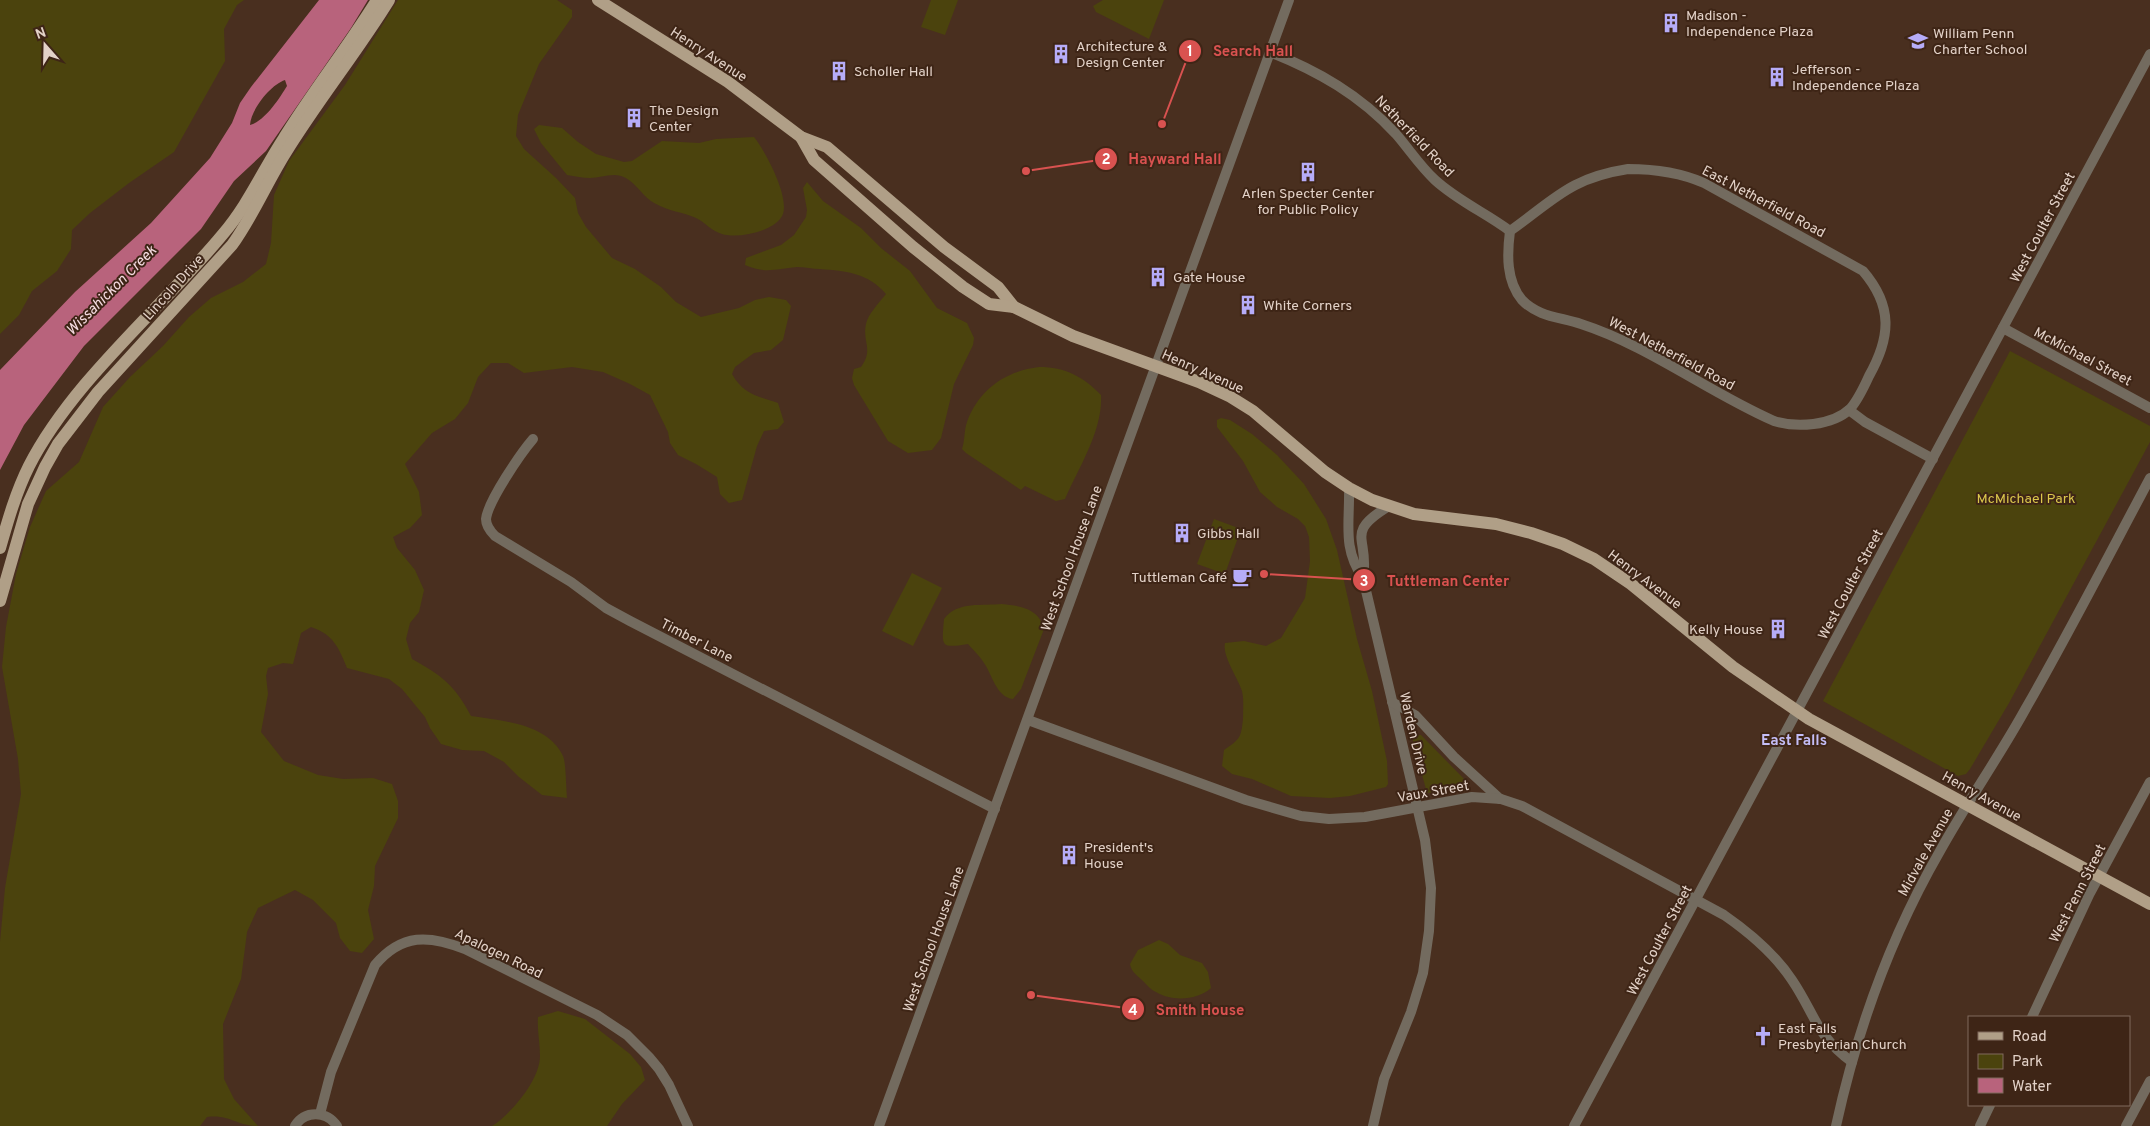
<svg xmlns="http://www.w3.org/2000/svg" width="2150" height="1126" font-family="Overpass,sans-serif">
	<rect width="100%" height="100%" fill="#492f1f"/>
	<!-- green -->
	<g fill="#4b430d">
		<polygon points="0,0 244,0 237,5 224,29 225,61 174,152 129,183 90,213 72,230 71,249 57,271 32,291 19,315 0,334"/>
		<path d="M398,0H557L572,10V17L539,64L518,115L516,136L524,149L556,178L575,198L578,213L586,227L612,258L635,269L661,287L676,302L701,317L739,308L755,300L769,297L786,300L791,306L783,340L771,350L754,353L735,367L732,374C743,394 757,396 778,403L784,422L778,429L764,431L757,446L742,500L729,503L720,494L717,477L696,464L678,455L670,443L668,432L650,395L630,384L603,372L572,367L524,373L508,363H491L478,377L468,403L455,419L432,433L405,464L419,492L422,515L410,528L393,537L397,548L415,570L424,590L419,612L410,623L406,639L412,659C442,676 454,684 471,716C502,721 547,723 563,756C566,762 566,789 567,798L542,795L519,777L504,762L484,751L462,750L441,744L430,728L425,717L402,689L389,679L347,668C339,648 333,634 311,627L301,633L293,664L283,663L268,668L266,676L268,694L261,732L284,761L318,775L343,779L373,778L392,784L398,801V818L375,866L374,886L368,910L374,939L362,953L350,951L340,938L336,923L313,900L295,890L258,908L247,932L241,979L223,1024L224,1079L234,1099L258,1126C236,1126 230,1114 207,1117L200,1126H0V942L5,888L21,794L18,759L2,667L6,627L16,574L30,527L46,491L79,462L103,407L130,377L163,346L189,317L211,298L243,282L266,264L271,243L274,195L289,161L345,85Z"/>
		<polygon points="931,0 958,0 945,35 921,27"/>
		<polygon points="1103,0 1164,0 1149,39 1096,12 1093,6"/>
		<path d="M539,125L562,128L578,142L596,154L624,162L632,161L662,141L699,143L716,139L754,137C766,152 789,196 783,214C777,231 738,239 722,234C711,231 705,222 696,218C683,212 668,211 656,204C642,197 636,181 621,176C611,173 600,178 590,178C583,178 575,176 567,175L541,143L534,129Z"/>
		<path d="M807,182L823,201L861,228L881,248L910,271L937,308L967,323L974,338L973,345L954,384L941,438L932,450L908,453L888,441L854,385L852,378L854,369L861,367C874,349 862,342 866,324C868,314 879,303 886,294C868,273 847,271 820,269C813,269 805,267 797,267C776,269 765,274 745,265L746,258L781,245L794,235L806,217L807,210L803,188Z"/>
		<polygon points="2010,351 2150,426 2150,442 2009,703 1970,769 1966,774 1958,776 1823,701"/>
		<path d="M1039,367C1065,367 1084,377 1101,395C1103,430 1079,467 1065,499L1056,501L1025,486L1021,490L966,453L962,449C965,440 964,430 967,422C979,389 1006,371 1039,367Z"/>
		<path d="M1221,418L1230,420L1252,434L1277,455L1304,484L1326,519L1337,550L1357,639L1372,691L1387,761L1388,784L1386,787L1350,796L1330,798L1291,796L1252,779L1232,774L1222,766L1224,750C1240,739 1241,738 1243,719C1243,710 1244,699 1242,691C1238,678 1222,656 1225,643L1244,641L1266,646L1281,638L1305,598L1310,561L1309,537L1305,526L1298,519L1277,507L1260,492L1243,461L1217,427V420Z"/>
		<polygon points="1214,519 1241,529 1225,574 1197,564"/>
		<polygon points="912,573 942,588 913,646 882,631"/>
		<path d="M1002,604C1020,606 1039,608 1044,629L1021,689L1013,699C996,697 992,674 984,663C980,656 973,650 968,644C939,649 942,645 944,619C957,601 983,606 1002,604Z"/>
		<polygon points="1417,735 1421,735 1466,781 1467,785 1465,787 1427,793 1413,741 1413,736"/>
		<path d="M1159,940L1168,944L1180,955L1202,963L1208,972L1211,988C1198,1000 1172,1002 1156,992C1151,990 1148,986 1144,982C1138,976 1131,972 1130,964L1138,950Z"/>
		<path d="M558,1011L585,1019L630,1054L641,1067L645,1080L622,1104L607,1126H492C511,1114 540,1080 540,1056C540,1043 537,1030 538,1017Z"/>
	</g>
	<!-- water -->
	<path fill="#b8637c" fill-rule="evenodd" d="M319,0H368L351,28L266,151L234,181L201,229L84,346L24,425L0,470V370L75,292L151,223L210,158L232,123L240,103L251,87ZM285,80L287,86C279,99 265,121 250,125C251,110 270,85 285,80Z"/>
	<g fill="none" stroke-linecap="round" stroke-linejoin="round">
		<!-- minor -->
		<g stroke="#736b5f" stroke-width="10">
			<path d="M1270,52C1318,71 1360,95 1396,134C1409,149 1420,166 1435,180C1458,201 1486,213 1510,231"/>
			<path d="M1628,169C1655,169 1679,172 1704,183L1863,271C1893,306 1891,337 1869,376C1864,387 1858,400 1850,409C1832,426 1796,428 1774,421C1708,392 1649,346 1581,324C1560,317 1538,317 1522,300C1506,281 1507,254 1510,231C1555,199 1570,178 1628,169Z"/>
			<polyline points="2003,328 2150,408"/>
			<polyline points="1849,410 1865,422 1933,459"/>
			<path d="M533,439C521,453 488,501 486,519C486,526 490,531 495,536L571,582L606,608L630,621L995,809"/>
			<path d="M1349,488C1350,523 1342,548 1363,578L1425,840L1431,888L1429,931L1423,973L1411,1012L1384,1079L1373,1126"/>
			<path d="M1363,578C1370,537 1343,534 1389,506"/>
			<polyline points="1392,702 1415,715 1454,757 1500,799"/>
			<path d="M1028,720L1246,800L1301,816L1329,819L1365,817L1472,797L1501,799L1522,806L1724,915C1750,933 1774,953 1792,980C1815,1014 1816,1036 1852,1062"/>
			<polyline points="2032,1017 2090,893 2150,782"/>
			<path d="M320,1114L331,1072L375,965C402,933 429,935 465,949L597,1015L627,1035L649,1057L659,1069L669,1085L688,1126"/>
			<path d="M295,1126C305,1110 327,1111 337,1126"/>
			<polyline points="879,1126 1289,0"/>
			<polyline points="1574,1126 2150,54"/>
			<polyline points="1980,1126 1990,1105"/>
			<polyline points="2126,1126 2150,1081"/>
		</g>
		<!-- tertiary -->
		<path stroke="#736b5f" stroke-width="10" d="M1836,1126C1857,1030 1891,936 1940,851C1967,802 1999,757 2026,708C2069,633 2109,555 2150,478"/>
		<!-- primary -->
		<g stroke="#b09f87" stroke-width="12">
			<polyline points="598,0 728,82 801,137 827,147 944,247 998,287 1014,307 1073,336 1199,382 1229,396 1253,411 1325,472 1349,488 1372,500 1414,514 1496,524 1531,533 1563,544 1594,559 1631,584 1733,667 1809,719 2150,904"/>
			<polyline points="801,137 814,160 913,247 963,287 989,304 1014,307"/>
			<path d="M0,548C8,520 16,492 29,466C73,380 162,308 223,234C248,205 263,170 284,138C313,91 348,47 377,0"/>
			<path d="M0,601L28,504L45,467L58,444L98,392L232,245C253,216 267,182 286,152C318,100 357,52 389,0"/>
		</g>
	</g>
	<!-- icons -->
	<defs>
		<symbol id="building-bare" viewBox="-9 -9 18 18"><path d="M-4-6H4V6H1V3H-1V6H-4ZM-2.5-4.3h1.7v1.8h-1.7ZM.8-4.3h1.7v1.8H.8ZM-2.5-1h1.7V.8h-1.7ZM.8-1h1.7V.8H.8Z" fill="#b6acf8" stroke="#3e2516" stroke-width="2.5" paint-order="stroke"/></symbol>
		<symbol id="school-bare" viewBox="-9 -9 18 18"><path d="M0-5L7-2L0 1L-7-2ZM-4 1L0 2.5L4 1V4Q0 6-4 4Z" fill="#b6acf8" stroke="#3e2516" stroke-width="2.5" paint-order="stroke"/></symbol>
		<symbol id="cafe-bare" viewBox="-9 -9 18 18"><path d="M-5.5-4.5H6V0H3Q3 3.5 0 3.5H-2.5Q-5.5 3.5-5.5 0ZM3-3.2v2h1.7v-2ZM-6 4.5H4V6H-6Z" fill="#b6acf8" stroke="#3e2516" stroke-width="2.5" paint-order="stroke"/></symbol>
		<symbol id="church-bare" viewBox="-9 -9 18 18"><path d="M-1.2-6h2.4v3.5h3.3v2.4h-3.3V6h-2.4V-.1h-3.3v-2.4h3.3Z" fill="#b6acf8" stroke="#3e2516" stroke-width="2.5" paint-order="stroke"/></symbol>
	</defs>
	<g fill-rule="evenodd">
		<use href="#building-bare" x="1657" y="9" width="28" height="28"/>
		<use href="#school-bare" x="1904" y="27" width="28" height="28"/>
		<use href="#building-bare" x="1047" y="40" width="28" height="28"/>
		<use href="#building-bare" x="825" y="57" width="28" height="28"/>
		<use href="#building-bare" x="1763" y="63" width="28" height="28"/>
		<use href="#building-bare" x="620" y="104" width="28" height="28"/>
		<use href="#building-bare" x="1294" y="158" width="28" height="28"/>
		<use href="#building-bare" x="1144" y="263" width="28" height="28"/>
		<use href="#building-bare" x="1234" y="291" width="28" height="28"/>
		<use href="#building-bare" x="1168" y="519" width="28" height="28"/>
		<use href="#cafe-bare" x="1228" y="563" width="28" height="28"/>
		<use href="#building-bare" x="1764" y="615" width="28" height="28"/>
		<use href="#building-bare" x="1055" y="841" width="28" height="28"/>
		<use href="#church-bare" x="1749" y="1022" width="28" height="28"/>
	</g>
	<g text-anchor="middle" stroke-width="4" stroke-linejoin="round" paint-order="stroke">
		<!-- poi labels -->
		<g font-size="14" fill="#e3d2c8" stroke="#3e2516" text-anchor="start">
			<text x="1686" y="20">Madison -<tspan x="1686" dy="16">Independence Plaza</tspan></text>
			<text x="1933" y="38">William Penn<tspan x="1933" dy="16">Charter School</tspan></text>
			<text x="1076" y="51">Architecture &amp;<tspan x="1076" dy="16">Design Center</tspan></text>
			<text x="1792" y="74">Jefferson -<tspan x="1792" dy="16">Independence Plaza</tspan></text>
			<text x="854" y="76">Scholler Hall</text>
			<text x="649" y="115">The Design<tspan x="649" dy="16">Center</tspan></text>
			<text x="1308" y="198" text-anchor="middle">Arlen Specter Center<tspan x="1308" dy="16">for Public Policy</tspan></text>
			<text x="1173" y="282">Gate House</text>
			<text x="1263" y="310">White Corners</text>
			<text x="1197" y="538">Gibbs Hall</text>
			<text x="1227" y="582" text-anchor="end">Tuttleman Café</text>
			<text x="1763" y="634" text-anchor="end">Kelly House</text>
			<text x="1084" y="852">President's<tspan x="1084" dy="16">House</tspan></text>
			<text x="1778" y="1033">East Falls<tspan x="1778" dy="16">Presbyterian Church</tspan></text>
		</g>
		<!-- street labels -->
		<g font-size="14" fill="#e3d2c8" stroke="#3e2516">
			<text transform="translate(709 54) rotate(33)" y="5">Henry Avenue</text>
			<text transform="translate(1415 136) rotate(46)" y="5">Netherfield Road</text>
			<text transform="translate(1764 201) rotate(28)" y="5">East Netherfield Road</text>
			<text transform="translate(2042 227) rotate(-62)" y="5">West Coulter Street</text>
			<text transform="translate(173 287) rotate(-48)" y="5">Lincoln Drive</text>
			<text transform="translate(1672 353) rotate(28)" y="5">West Netherfield Road</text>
			<text transform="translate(2083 356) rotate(28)" y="5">McMichael Street</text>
			<text transform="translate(1203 371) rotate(24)" y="5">Henry Avenue</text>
			<text transform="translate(1071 558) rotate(-70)" y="5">West School House Lane</text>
			<text transform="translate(1645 579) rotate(37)" y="5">Henry Avenue</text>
			<text transform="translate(1850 584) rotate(-62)" y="5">West Coulter Street</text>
			<text transform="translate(697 640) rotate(27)" y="5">Timber Lane</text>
			<text transform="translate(1414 733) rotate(77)" y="5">Warden Drive</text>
			<text transform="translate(1433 791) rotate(-10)" y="5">Vaux Street</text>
			<text transform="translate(1982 796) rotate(29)" y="5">Henry Avenue</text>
			<text transform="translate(1925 852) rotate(-61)" y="5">Midvale Avenue</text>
			<text transform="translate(2077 893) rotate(-63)" y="5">West Penn Street</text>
			<text transform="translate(933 939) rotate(-70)" y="5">West School House Lane</text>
			<text transform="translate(1659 940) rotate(-62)" y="5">West Coulter Street</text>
			<text transform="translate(499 953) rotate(26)" y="5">Apalogen Road</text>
		</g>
		<!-- park labels -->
		<g font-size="14" fill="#dbc74c" stroke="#3e2516">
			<text x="2026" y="503">McMichael Park</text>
		</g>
		<!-- water labels -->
		<g font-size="15" font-style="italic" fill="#f5dce1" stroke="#3e2516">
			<text transform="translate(111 290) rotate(-45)" y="5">Wissahickon Creek</text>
		</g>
		<!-- neighbourhood labels -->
		<g font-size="15" font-weight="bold" fill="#c4bdf6" stroke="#3e2516">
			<text x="1794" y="745">East Falls</text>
		</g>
	</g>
	<!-- callouts -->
	<path fill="none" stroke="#d95250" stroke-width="2" d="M1162 124L1190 51M1026 171L1106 159M1264 574L1364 580M1031 995L1133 1009"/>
	<g fill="#d95250" stroke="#3e2516" stroke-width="2">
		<circle cx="1162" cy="124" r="5"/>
		<circle cx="1026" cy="171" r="5"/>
		<circle cx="1264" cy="574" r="5"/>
		<circle cx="1031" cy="995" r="5"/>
		<circle cx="1190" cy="51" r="12"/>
		<circle cx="1106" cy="159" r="12"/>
		<circle cx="1364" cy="580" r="12"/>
		<circle cx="1133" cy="1009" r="12"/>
	</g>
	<g font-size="15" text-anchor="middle" font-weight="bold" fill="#fff">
		<text x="1190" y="56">1</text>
		<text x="1106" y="164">2</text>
		<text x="1364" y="586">3</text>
		<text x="1133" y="1015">4</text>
	</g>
	<g font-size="15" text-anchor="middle" font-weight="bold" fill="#d95250" stroke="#3e2516" stroke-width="4" stroke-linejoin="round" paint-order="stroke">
		<text x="1253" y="56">Search Hall</text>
		<text x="1175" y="164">Hayward Hall</text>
		<text x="1448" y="586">Tuttleman Center</text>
		<text x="1200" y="1015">Smith House</text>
	</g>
	<!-- legend -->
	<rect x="1968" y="1016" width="162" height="90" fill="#3e2516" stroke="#806a5d"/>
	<rect x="1978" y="1032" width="25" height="8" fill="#b09f87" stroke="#806a5d"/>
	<text x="2012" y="1041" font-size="15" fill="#e3d2c8">Road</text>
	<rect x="1978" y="1054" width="25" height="15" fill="#4b430d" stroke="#806a5d"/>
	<text x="2012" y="1066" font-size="15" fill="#e3d2c8">Park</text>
	<rect x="1978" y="1078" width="25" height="15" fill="#b8637c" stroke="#806a5d"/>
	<text x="2012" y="1091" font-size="15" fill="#e3d2c8">Water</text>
	<!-- north arrow -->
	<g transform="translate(45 45) rotate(340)" stroke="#3e2516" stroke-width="4" paint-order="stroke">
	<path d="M0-4L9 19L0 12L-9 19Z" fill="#e3d2c8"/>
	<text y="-8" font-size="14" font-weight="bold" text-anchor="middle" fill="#e3d2c8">N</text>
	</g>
</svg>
